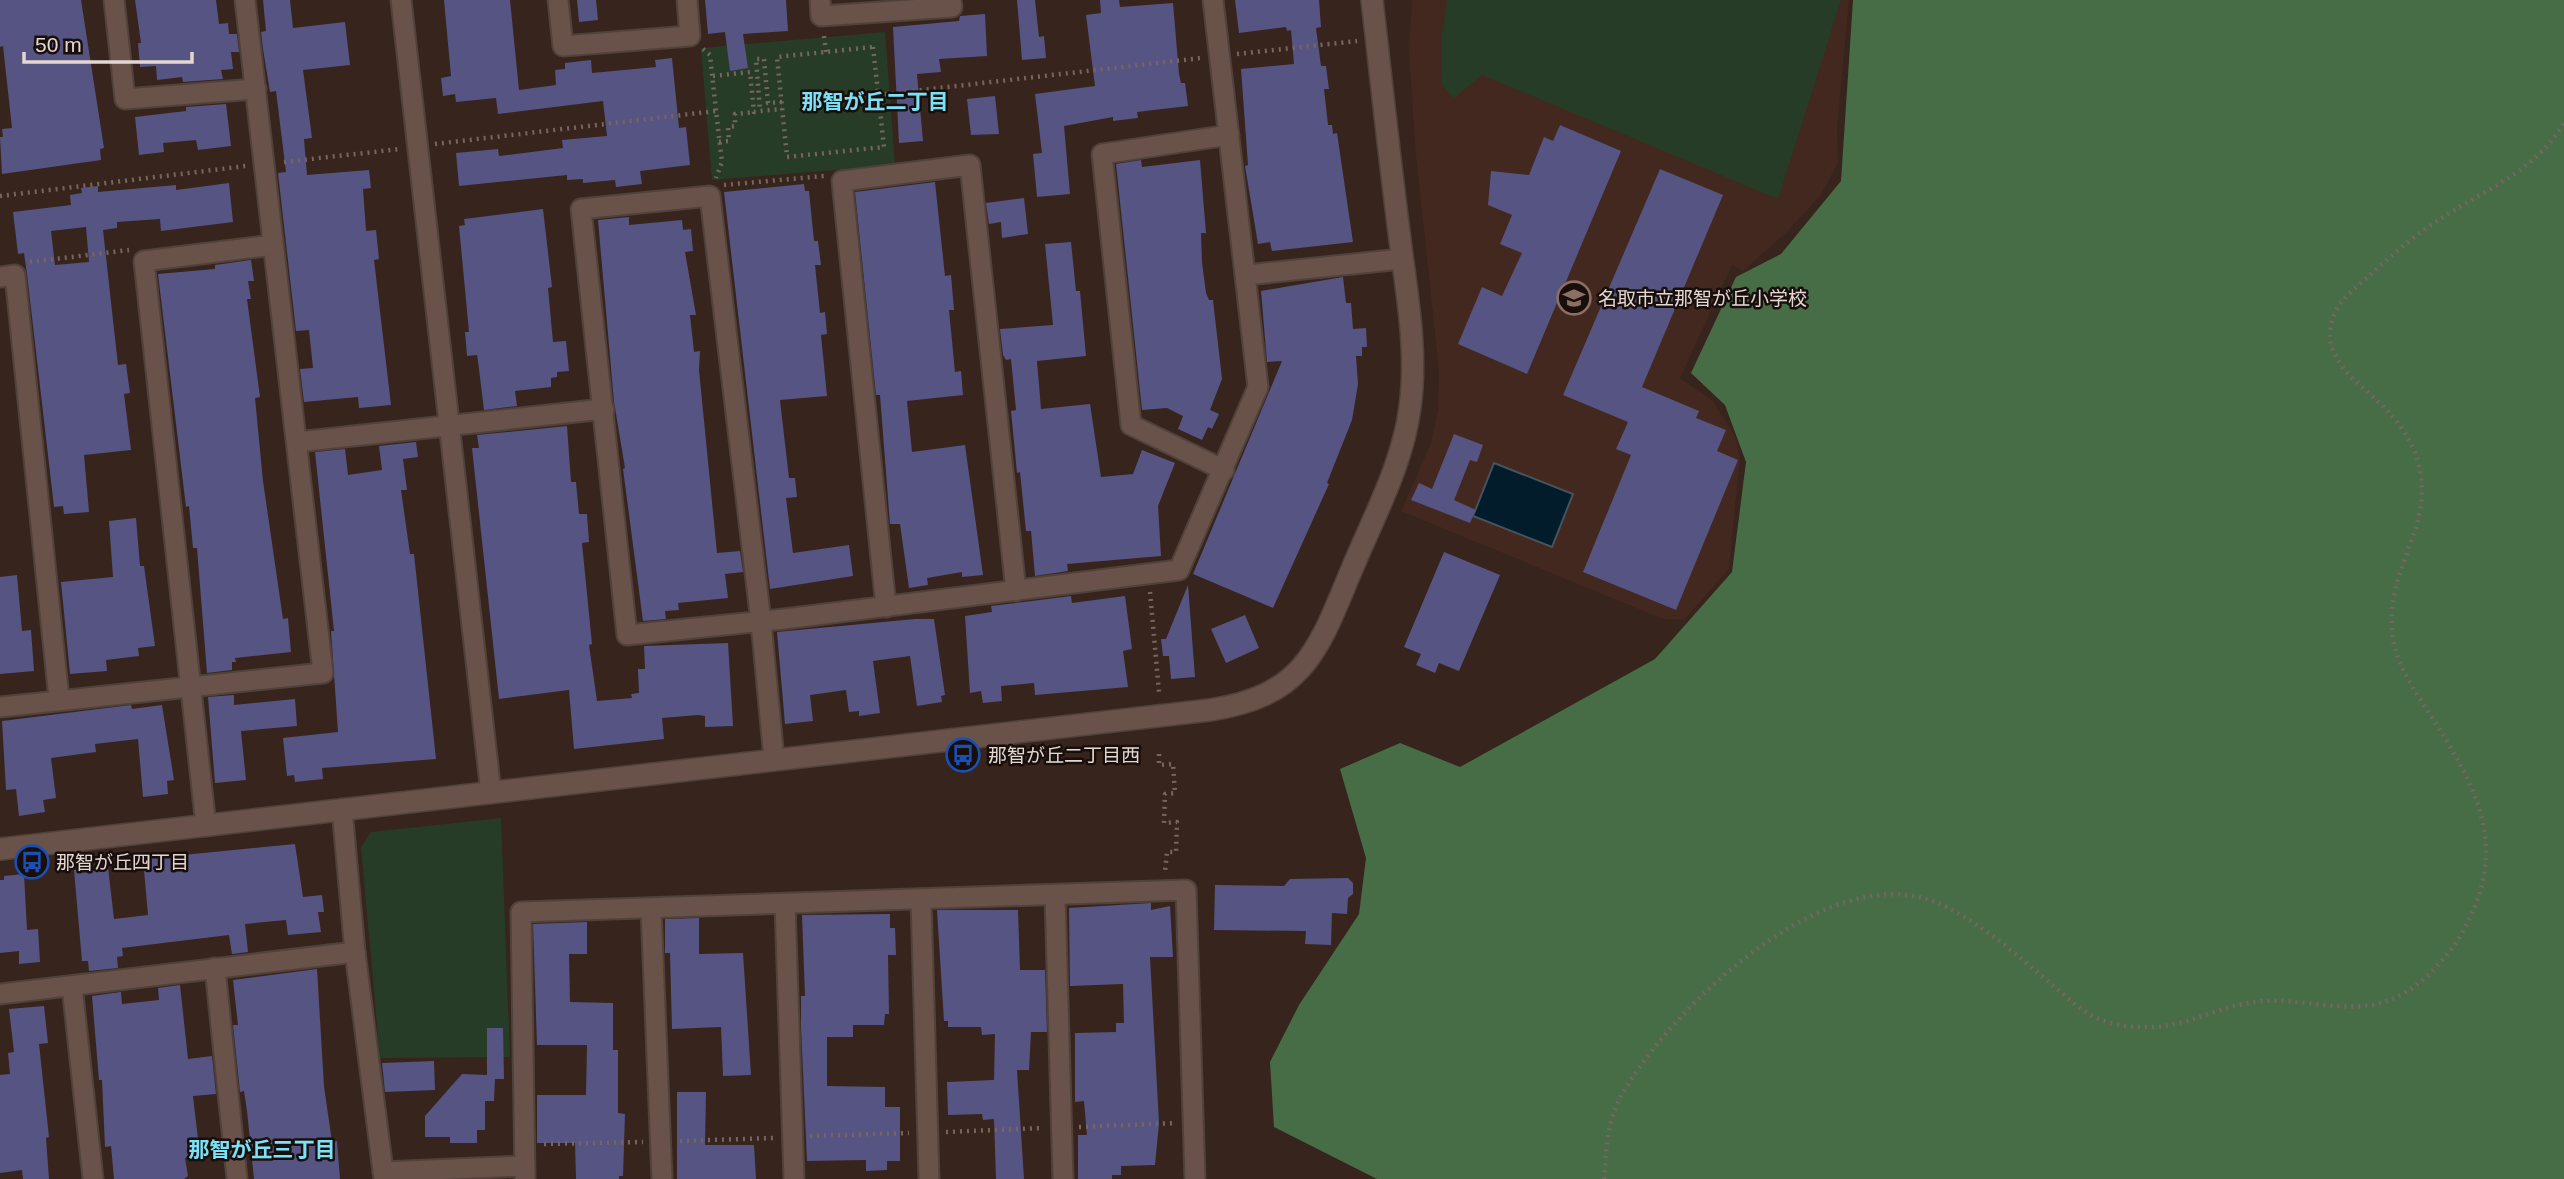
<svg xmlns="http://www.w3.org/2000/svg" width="2564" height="1179" font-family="Arial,'Noto Sans JP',sans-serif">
	<rect width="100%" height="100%" fill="#37241d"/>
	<!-- built -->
	<polygon fill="#42281e" points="1412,0 1849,0 1837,128 1838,163 1820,196 1787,232 1743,271 1732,265 1680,378 1712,400 1735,436 1740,458 1729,569 1684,620 1663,619 1401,511 1431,443 1438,410 1439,371 1415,146 1409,50"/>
	<!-- green -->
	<g fill="#273c26">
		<polygon points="1447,0 1841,0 1778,199 1482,75 1454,98 1442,85 1441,41"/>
		<polygon points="885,32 895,165 712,180 701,48"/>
		<polygon points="501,818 510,1057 380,1058 361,847 371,832"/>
	</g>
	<!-- forest -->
	<polygon fill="#476d47" points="1853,0 2564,0 2564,1179 1377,1179 1274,1127 1270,1062 1299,1005 1359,914 1366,858 1340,769 1400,743 1460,767 1655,659 1732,572 1746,462 1725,405 1691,373 1736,277 1781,254 1841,181"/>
	<!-- water -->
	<polygon fill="#021c2c" stroke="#46545e" stroke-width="2" points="1494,463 1573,494 1552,547 1473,516"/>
	<!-- building -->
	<g fill="#565482" fill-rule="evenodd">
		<polygon points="0,0 81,0 104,148 100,149 101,160 2,174 0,137 3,137 2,129 12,128 3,46 0,47"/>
		<polygon points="135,0 216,0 219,24 228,23 229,34 237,34 239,52 231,52 233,69 221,70 223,79 183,82 182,77 157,80 156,66 140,67 138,43 141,43"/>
		<polygon points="263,0 290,0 293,28 345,22 350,65 303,70 312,138 304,139 307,175 369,170 371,188 363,189 366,231 376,230 379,259 374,260 391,405 359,408 358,397 304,402 300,369 313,368 309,330 296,331 278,173 286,172 276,91 270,92 263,49 261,32 266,31"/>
		<polygon points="444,0 510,0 519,90 556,85 555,70 565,69 565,63 591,60 592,73 656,67 655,60 672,58 679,128 686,127 690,165 640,171 642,184 616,187 615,180 583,183 583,179 567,180 567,175 459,186 456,153 498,149 499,156 563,148 562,140 607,136 603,101 498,114 496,98 456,102 455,94 443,96 441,78 451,76"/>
		<polygon points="577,0 596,0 598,20 579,22"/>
		<polygon points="705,0 786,0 788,31 743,34 748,68 730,71 725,32 708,34"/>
		<polygon points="1017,0 1035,0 1039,37 1044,36 1046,58 1022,60"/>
		<polygon points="1100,0 1119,0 1120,7 1173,3 1179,74 1181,83 1185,83 1188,106 1137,112 1138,118 1113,121 1113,117 1064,126 1070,194 1037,197 1033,154 1042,153 1035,94 1095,86 1086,15 1101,13"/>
		<polygon points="1235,0 1319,0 1321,27 1316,28 1321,66 1326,66 1329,89 1324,89 1328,125 1332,125 1333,134 1337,133 1353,242 1272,251 1270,242 1258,244 1245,166 1248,165 1241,69 1294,64 1291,30 1287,31 1286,27 1239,33"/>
		<polygon points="985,14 987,56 939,59 941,72 917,74 923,141 899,143 893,27 959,21 960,16"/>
		<polygon points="995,96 999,134 971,135 967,99"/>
		<polygon points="226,104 231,146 198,150 196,140 163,143 164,152 139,155 135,117 186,111 186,107"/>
		<polygon points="1560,125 1621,151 1527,374 1458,344 1482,287 1502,296 1522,253 1500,244 1512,215 1488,205 1491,171 1529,175 1544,137 1553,141"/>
		<polygon points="1141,160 1142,167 1200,160 1206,233 1201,233 1202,262 1206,293 1209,300 1213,300 1222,379 1210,410 1219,414 1212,429 1208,427 1202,440 1178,429 1183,416 1167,408 1142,410 1116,164"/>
		<polygon points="1660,169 1723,195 1642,387 1699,411 1696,418 1726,430 1717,451 1738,460 1676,610 1583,572 1631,455 1616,449 1628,422 1563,395"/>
		<polygon points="935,182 945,276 951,275 954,310 949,310 955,372 961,371 963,395 907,401 912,452 965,445 983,575 962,577 962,572 927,578 928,585 909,588 900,524 890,524 880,395 876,395 855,192"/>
		<path d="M229,183L233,222L161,231L160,219L117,222V228L103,230L118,365L126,364L130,393L124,394L131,450L84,455L89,512L64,514L63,506L54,507L27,274L24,253L18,254L13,212L71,205L70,195L82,193L81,188L98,186V192L176,185V190ZM86,227L89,262L55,265L51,231Z"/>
		<polygon points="804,184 805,191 809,191 814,241 818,241 821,265 815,265 820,313 825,312 827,334 821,335 827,396 780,400 789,478 795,478 797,497 786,498 793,553 849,545 853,576 770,589 724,192"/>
		<polygon points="1024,198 1028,234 1002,238 1001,222 989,224 986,203"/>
		<polygon points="543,209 552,287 548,288 553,342 566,341 569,371 557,372 557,377 551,378 551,387 515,391 517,406 484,410 478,361 477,355 467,356 465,332 469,332 459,226 465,225 464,219"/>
		<polygon points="629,217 629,225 682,220 683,230 691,229 693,251 685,252 696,315 690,315 694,352 700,351 699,370 717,553 740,551 743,572 725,574 728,598 678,603 679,610 665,611 666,619 643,621 623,469 625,468 614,402 598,220"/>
		<polygon points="1071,242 1076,291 1080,291 1086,356 1037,361 1041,409 1090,404 1101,477 1133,474 1142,450 1175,463 1158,506 1161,556 1067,564 1068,571 1035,576 1031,531 1026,531 1020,472 1017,473 1011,411 1016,410 1011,359 1006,360 1003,355 1000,329 1053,325 1045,244"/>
		<polygon points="251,260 254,281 248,281 251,299 247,299 260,397 255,398 263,481 283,619 288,618 291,652 235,658 236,662 232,662 232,670 207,673 197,548 193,548 189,506 186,507 158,274 215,269 215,265"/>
		<polygon points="1343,277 1346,303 1351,303 1353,329 1366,328 1367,347 1362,347 1362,356 1356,356 1358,384 1352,420 1327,483 1329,484 1273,608 1193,574 1282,361 1267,362 1261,291"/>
		<polygon points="567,426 571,482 576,482 579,514 587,514 589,542 582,543 592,644 589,645 597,701 632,698 631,694 639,693 638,669 645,669 644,646 728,643 733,726 705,727 705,716 698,715 662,718 664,739 574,749 569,690 499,699 472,448 479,448 477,435"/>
		<polygon points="1454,434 1483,445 1477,462 1470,460 1454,500 1476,510 1470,523 1411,500 1419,483 1432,489"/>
		<polygon points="416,442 418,457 403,459 407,490 401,490 410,554 414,554 436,759 322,768 323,779 295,782 294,775 287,776 283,738 338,732 331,631 334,631 315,452 345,449 348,475 382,470 379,446"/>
		<polygon points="136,518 140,566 144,566 155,646 138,648 139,656 106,660 107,671 70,674 61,582 113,577 109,521"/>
		<polygon points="1444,552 1500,575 1459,671 1439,663 1435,673 1416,665 1421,654 1404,647"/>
		<polygon points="17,575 22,631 31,630 34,671 0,674 0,577"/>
		<polygon points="1188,585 1195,677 1171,679 1169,656 1163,656 1161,639 1166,639"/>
		<polygon points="1071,596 1072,603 1125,596 1132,649 1123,651 1128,687 1035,695 1034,683 1001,686 1002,701 983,703 981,691 970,693 965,616 992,612 991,606"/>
		<polygon points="1245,615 1259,648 1226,663 1211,629"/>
		<polygon points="915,619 934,619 945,695 941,696 942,702 917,706 910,656 873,661 880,713 859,716 859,711 849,712 846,690 810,695 813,721 785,724 777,632"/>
		<polygon points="234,695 234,705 295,699 297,726 241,731 246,780 215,783 208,697"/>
		<polygon points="131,705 132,709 162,705 174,780 167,781 168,794 143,797 138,739 95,744 96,752 51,758 56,798 43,800 45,812 19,816 16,789 6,790 2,721"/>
		<polygon points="295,844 303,897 322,895 324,912 318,912 321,932 288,935 286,920 245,924 248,952 232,954 229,935 122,948 123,956 117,957 118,968 89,971 88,961 82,961 74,870 108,867 114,919 148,915 143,859"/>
		<polygon points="24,874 27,930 38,929 40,962 19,964 19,951 0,953 0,880 4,880 4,876"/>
		<polygon points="1348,878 1353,883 1353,894 1348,898 1347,914 1332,913 1331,945 1305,944 1306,931 1214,930 1215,885 1284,886 1290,879"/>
		<polygon points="1151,903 1151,910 1170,906 1173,957 1150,957 1159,1123 1155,1165 1121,1166 1121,1175 1112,1175 1112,1179 1078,1179 1078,1135 1087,1135 1084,1101 1075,1102 1075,1033 1116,1032 1116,1023 1124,1023 1123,984 1070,986 1069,908"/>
		<polygon points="937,910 1018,910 1020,970 1045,970 1047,1032 1031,1032 1029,1070 1017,1070 1024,1179 996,1179 994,1119 983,1120 982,1114 948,1115 947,1082 994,1080 995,1034 982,1035 981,1027 948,1027 948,1021 944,1021"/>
		<polygon points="890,914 890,928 895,928 896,955 888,955 889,1014 885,1014 884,1025 853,1025 853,1037 827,1037 827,1086 885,1087 885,1107 900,1107 900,1161 887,1161 887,1170 866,1171 866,1160 807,1161 801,1027 801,996 805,996 802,915"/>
		<polygon points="699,918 699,954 743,953 751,1075 723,1076 721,1027 672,1029 670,953 665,953 665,919"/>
		<polygon points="587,922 587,954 569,954 570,1002 613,1003 613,1050 618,1050 618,1113 625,1114 623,1176 619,1176 619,1179 576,1179 575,1143 537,1143 537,1095 586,1095 587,1045 537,1045 533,924"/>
		<polygon points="317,969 324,1086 332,1142 337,1141 340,1179 254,1179 247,1111 244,1091 240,1092 233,1025 238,1025 233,980"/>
		<polygon points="180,985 188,1059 212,1056 216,1094 193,1096 200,1156 185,1158 188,1176 184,1179 114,1179 111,1146 105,1147 102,1080 99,1080 92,996 121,992 122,1004 159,1000 158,988"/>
		<polygon points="44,1006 48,1043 39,1044 49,1137 46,1138 49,1179 23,1179 22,1170 0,1173 0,1075 10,1074 8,1053 14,1052 9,1009"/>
		<polygon points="487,1028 503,1028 504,1079 495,1079 494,1101 485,1101 485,1130 477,1130 477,1143 450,1143 450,1137 425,1137 425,1116 462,1074 487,1075"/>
		<polygon points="434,1061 435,1090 385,1092 382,1063"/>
		<polygon points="677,1092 706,1092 705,1145 754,1145 756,1179 677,1179"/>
	</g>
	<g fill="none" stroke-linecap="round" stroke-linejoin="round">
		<defs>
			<g id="street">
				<polyline points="114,0 125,99 256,89"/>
				<polyline points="401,0 491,793"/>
				<polyline points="558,0 563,46 690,36 687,0"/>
				<polyline points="820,0 821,16 952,7 951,0"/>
				<polyline points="1246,275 1402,259"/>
				<polyline points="0,277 15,275 59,699"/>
				<polyline points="297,442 604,409"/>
				<polyline points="1224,470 1131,425 1102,154 1229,135"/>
				<polyline points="886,607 842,181 970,165 1016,591"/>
				<polyline points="0,707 323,673 245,0"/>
				<polyline points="774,759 761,622 710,196 581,209 627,635 784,619 1179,570 1258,387 1213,0"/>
				<polyline points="342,809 355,952 384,1179"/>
				<polyline points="206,826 144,261 273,245"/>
				<polyline points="1055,895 1063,1179"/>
				<polyline points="921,899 929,1179"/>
				<polyline points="785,904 794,1179"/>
				<polyline points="651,908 662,1179"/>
				<polyline points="215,968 237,1179"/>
				<polyline points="72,986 93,1179"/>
				<polyline points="0,994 355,952"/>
				<polyline points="383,1172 524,1166"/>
				<polyline points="525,1179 521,912 1186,890 1195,1179"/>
			</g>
			<path id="secondary" d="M0,849L1210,710C1301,696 1317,654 1349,576C1371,522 1403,465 1410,407C1418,349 1406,290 1399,232C1389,155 1381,78 1372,0"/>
		</defs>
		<!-- street casing -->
		<use href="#street" stroke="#51413b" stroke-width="23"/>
		<!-- secondary casing -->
		<use href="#secondary" stroke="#51413b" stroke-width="24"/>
		<!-- path -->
		<g stroke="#776660" stroke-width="4.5" stroke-dasharray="2 5" stroke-linecap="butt">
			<polyline points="824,36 826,52"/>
			<polygon points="873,47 884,147 787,157 777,57"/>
			<polyline points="703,49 710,55 716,111"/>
			<polyline points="1237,54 1357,41"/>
			<polyline points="713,76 750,72 754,112 760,111"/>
			<polyline points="878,95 1201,58"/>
			<polyline points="782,102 768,103 764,59 756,59 760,111 782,109"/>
			<polyline points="719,142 729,141 728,127 735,126 735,114 754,112"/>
			<polyline points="435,144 716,111 722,162 716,178"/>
			<polyline points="284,162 400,149"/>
			<polyline points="724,185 824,176"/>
			<polyline points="0,196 246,166"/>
			<polyline points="30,262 129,250"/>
			<polyline points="1150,592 1159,692"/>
			<polyline points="1159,754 1159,765 1173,764 1175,793 1165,794 1164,823 1177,822 1176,852 1167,852 1165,871"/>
			<polyline points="1079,1127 1175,1123"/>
			<polyline points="946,1132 1042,1128"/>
			<polyline points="810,1136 909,1133"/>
			<polyline points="680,1141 773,1138"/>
			<polyline points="544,1144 643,1142"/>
			<path d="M1604,1179C1606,1154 1607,1121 1620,1098C1667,1012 1816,869 1923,898C1967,910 2017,955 2051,984C2070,1000 2087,1017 2111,1023C2177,1039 2206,1006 2263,1001C2303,998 2347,1015 2387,1001C2417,991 2446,960 2462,933C2511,847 2477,787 2429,713C2415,691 2397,665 2393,639C2382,566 2438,531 2417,458C2412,443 2401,425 2390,414C2367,386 2313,360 2335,313C2341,298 2358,286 2370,275C2392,255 2417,233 2443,217C2487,189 2536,170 2564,123"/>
		</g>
		<!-- street -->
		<use href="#street" stroke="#68524a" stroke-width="19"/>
		<!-- secondary -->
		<use href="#secondary" stroke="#68524a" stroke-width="21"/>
	</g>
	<!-- icons -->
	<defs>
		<symbol id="school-ring" viewBox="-11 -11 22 22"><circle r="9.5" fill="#180f0c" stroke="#8d6e63" stroke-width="1.5"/><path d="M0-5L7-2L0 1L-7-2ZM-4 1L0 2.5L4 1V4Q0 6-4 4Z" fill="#8d6e63"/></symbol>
		<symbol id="bus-ring" viewBox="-11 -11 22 22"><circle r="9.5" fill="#180f0c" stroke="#1a4fb4" stroke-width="1.5"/><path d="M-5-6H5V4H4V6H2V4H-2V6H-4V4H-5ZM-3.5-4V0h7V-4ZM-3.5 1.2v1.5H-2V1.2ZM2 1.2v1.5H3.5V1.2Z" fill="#1a4fb4"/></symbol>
	</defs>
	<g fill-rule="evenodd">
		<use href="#school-ring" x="1555" y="279" width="38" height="38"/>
		<use href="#bus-ring" x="944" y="736" width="38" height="38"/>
		<use href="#bus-ring" x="13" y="843" width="38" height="38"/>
	</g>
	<g text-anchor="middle" stroke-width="5" stroke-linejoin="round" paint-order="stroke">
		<!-- poi labels -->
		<g font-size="19" fill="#e4d7d2" stroke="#180f0c" text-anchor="start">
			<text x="1598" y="305">名取市立那智が丘小学校</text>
			<text x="988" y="762">那智が丘二丁目西</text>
			<text x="56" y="869">那智が丘四丁目</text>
		</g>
		<!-- neighbourhood labels -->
		<g font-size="21" font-weight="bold" fill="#7be1f7" stroke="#180f0c">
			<text x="875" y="109">那智が丘二丁目</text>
			<text x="262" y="1157">那智が丘三丁目</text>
		</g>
	</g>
	<!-- scale -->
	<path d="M24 52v10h168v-10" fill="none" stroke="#e4d7d2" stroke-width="3.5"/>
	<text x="35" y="52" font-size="21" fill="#e4d7d2" stroke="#180f0c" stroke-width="5" paint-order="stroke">50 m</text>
</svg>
